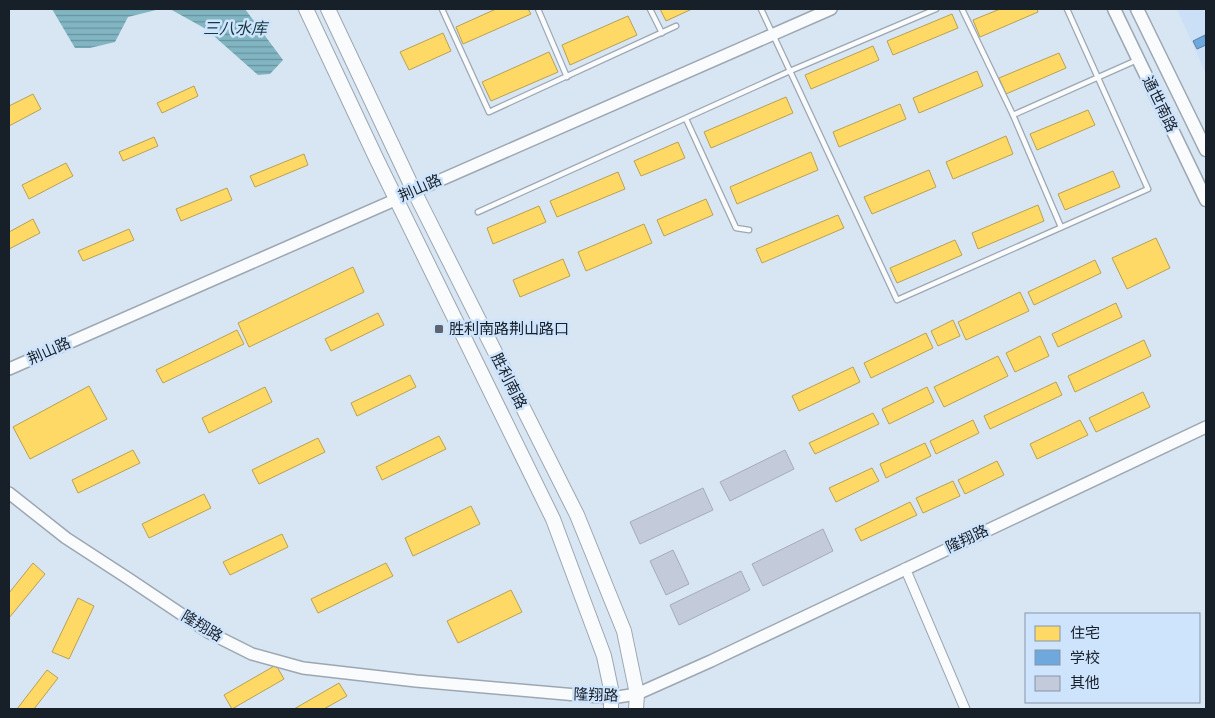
<svg xmlns="http://www.w3.org/2000/svg" width="1215" height="718" font-family="Arial,'Noto Sans SC',sans-serif">
	<defs>
		<pattern id="water-rules" width="6" height="5" patternUnits="userSpaceOnUse" patternTransform="scale(1.25)"><rect width="6" height="5" fill="#81b5c2"/><path d="M0 2.5h6" fill="none" stroke="#69939e"/></pattern>
	</defs>
	<rect width="100%" height="100%" fill="#d8e5f2"/>
	<!-- built -->
	<polygon fill="#cbe0f6" points="1177,9 1206,9 1206,74"/>
	<!-- water -->
	<g fill="url(#water-rules)">
		<polygon points="52,9 160,9 128,17 115,42 90,48 75,48"/>
		<polygon points="170,9 245,9 283,60 270,74 258,75 206,29"/>
	</g>
	<!-- homes -->
	<g fill="#ffd966" stroke="#b9a153">
		<polygon points="496,9 528,9 531,14 463,44 456,27"/>
		<polygon points="660,9 692,9 666,21"/>
		<polygon points="1000,9 1037,9 1038,12 980,37 973,20"/>
		<polygon points="952,14 958,28 893,55 887,41"/>
		<polygon points="628,16 637,35 570,65 562,45"/>
		<polygon points="443,33 451,51 409,70 400,52"/>
		<polygon points="873,46 879,60 811,89 805,75"/>
		<polygon points="549,52 558,72 491,101 482,82"/>
		<polygon points="1059,53 1066,68 1006,94 999,78"/>
		<polygon points="977,71 983,86 919,113 913,98"/>
		<polygon points="194,86 198,96 162,113 157,103"/>
		<polygon points="33,94 41,109 9,126 9,106"/>
		<polygon points="786,97 793,113 711,148 704,132"/>
		<polygon points="900,104 906,119 839,147 833,132"/>
		<polygon points="1088,110 1095,125 1037,150 1030,134"/>
		<polygon points="1006,136 1013,154 953,179 946,162"/>
		<polygon points="154,137 158,146 123,161 119,152"/>
		<polygon points="678,142 685,158 641,176 634,161"/>
		<polygon points="811,152 818,170 737,204 730,187"/>
		<polygon points="304,154 308,165 255,187 250,176"/>
		<polygon points="66,163 73,176 29,199 22,185"/>
		<polygon points="929,170 936,187 872,214 864,197"/>
		<polygon points="1113,171 1120,187 1065,210 1058,194"/>
		<polygon points="618,172 625,189 557,217 550,201"/>
		<polygon points="227,188 232,200 181,221 176,209"/>
		<polygon points="706,199 713,215 664,236 657,220"/>
		<polygon points="1038,205 1044,221 978,249 972,233"/>
		<polygon points="539,206 546,222 493,244 487,228"/>
		<polygon points="838,215 844,228 762,263 756,249"/>
		<polygon points="33,219 40,233 9,249 9,232"/>
		<polygon points="644,224 652,243 586,271 578,252"/>
		<polygon points="129,229 134,240 83,261 78,251"/>
		<polygon points="1156,238 1170,268 1127,289 1112,258"/>
		<polygon points="955,240 962,255 897,283 890,268"/>
		<polygon points="563,259 570,276 520,297 513,280"/>
		<polygon points="1095,260 1101,273 1034,305 1028,292"/>
		<polygon points="353,267 364,292 249,347 238,323"/>
		<polygon points="1020,292 1029,311 966,340 958,322"/>
		<polygon points="1116,303 1122,317 1058,347 1052,334"/>
		<polygon points="378,313 384,325 331,351 325,339"/>
		<polygon points="953,320 960,336 938,346 931,331"/>
		<polygon points="237,330 244,344 163,383 156,370"/>
		<polygon points="926,333 933,348 871,378 864,363"/>
		<polygon points="1040,336 1049,356 1015,372 1006,353"/>
		<polygon points="1144,340 1151,356 1075,392 1068,376"/>
		<polygon points="998,356 1008,376 944,407 934,387"/>
		<polygon points="853,367 860,382 799,411 792,396"/>
		<polygon points="410,375 416,387 357,416 351,403"/>
		<polygon points="1056,382 1062,395 990,429 984,416"/>
		<polygon points="89,386 107,419 30,459 13,427"/>
		<polygon points="265,387 272,402 209,433 202,418"/>
		<polygon points="927,387 934,402 889,424 882,409"/>
		<polygon points="1143,392 1150,407 1096,432 1089,418"/>
		<polygon points="873,413 879,424 815,454 809,443"/>
		<polygon points="973,420 979,433 936,454 930,441"/>
		<polygon points="1080,420 1088,435 1037,459 1030,444"/>
		<polygon points="439,436 446,449 382,480 376,467"/>
		<polygon points="318,438 325,452 259,484 252,470"/>
		<polygon points="925,443 931,456 886,478 880,464"/>
		<polygon points="133,450 140,463 78,493 72,480"/>
		<polygon points="997,461 1004,475 965,494 958,480"/>
		<polygon points="872,468 879,481 836,502 829,488"/>
		<polygon points="953,481 960,496 923,513 916,498"/>
		<polygon points="204,494 211,508 149,538 142,524"/>
		<polygon points="910,502 917,515 861,541 855,529"/>
		<polygon points="471,506 480,524 413,556 405,538"/>
		<polygon points="282,534 288,547 230,575 223,562"/>
		<polygon points="33,563 45,574 9,618 9,593"/>
		<polygon points="386,563 393,576 318,613 311,599"/>
		<polygon points="511,590 522,612 458,643 447,621"/>
		<polygon points="78,598 94,606 69,659 52,652"/>
		<polygon points="276,665 284,679 232,709 224,695"/>
		<polygon points="47,670 58,678 34,709 17,709"/>
		<polygon points="339,683 347,696 324,709 294,709"/>
	</g>
	<!-- schools -->
	<polygon fill="#6fa8dc" stroke="#557fa6" points="1205,35 1206,45 1197,49 1193,41"/>
	<!-- building -->
	<g fill="#c3cbda" stroke="#a5acb7">
		<polygon points="785,450 794,469 730,501 720,482"/>
		<polygon points="703,488 713,510 640,544 630,522"/>
		<polygon points="823,529 833,551 763,586 752,564"/>
		<polygon points="673,550 689,584 666,595 650,561"/>
		<polygon points="741,571 750,590 679,625 670,605"/>
	</g>
	<g fill="none" stroke-linecap="round" stroke-linejoin="round">
		<defs>
			<g id="service">
				<polyline points="442,9 489,112 676,26"/>
				<polyline points="538,9 567,77"/>
				<polyline points="650,9 662,33"/>
				<polyline points="761,9 897,300 1148,189 1067,9"/>
				<polyline points="962,9 1013,115 1061,227"/>
				<polyline points="1013,115 1137,60"/>
				<polyline points="686,119 736,228 749,230"/>
				<polyline points="478,212 790,71 936,9"/>
			</g>
			<polyline id="minor" points="905,568 965,709"/>
			<g id="tertiary">
				<polyline points="9,369 831,9"/>
				<polyline points="9,493 66,538 129,579 208,632 252,654 303,668 416,681 611,698 637,694 711,661 1206,427"/>
			</g>
			<g id="secondary">
				<polyline points="1114,9 1206,200"/>
				<polyline points="1137,9 1206,150"/>
			</g>
			<g id="primary">
				<polyline points="306,9 377,160 553,519 604,656 611,689 611,709"/>
				<polyline points="328,9 414,191 577,515 624,631 637,694 636,709"/>
			</g>
		</defs>
		<!-- service casing -->
		<use href="#service" stroke="#9da7b1" stroke-width="7"/>
		<!-- minor casing -->
		<use href="#minor" stroke="#9da7b1" stroke-width="11"/>
		<!-- tertiary casing -->
		<use href="#tertiary" stroke="#9da7b1" stroke-width="14"/>
		<!-- secondary casing -->
		<use href="#secondary" stroke="#9da7b1" stroke-width="15"/>
		<!-- primary casing -->
		<use href="#primary" stroke="#9da7b1" stroke-width="16"/>
		<!-- service -->
		<use href="#service" stroke="#f9fbfd" stroke-width="4.5"/>
		<!-- minor -->
		<use href="#minor" stroke="#f9fbfd" stroke-width="9"/>
		<!-- tertiary -->
		<use href="#tertiary" stroke="#f9fbfd" stroke-width="11"/>
		<!-- secondary -->
		<use href="#secondary" stroke="#f9fbfd" stroke-width="12"/>
		<!-- primary -->
		<use href="#primary" stroke="#f9fbfd" stroke-width="14"/>
	</g>
	<!-- markers -->
	<rect fill="#5b646f" stroke="#cee4fd" stroke-width="2" x="434" y="324" width="10" height="10" rx="2.5"/>
	<g text-anchor="middle" stroke-width="5" stroke-linejoin="round" paint-order="stroke">
		<!-- street labels -->
		<g font-size="15" fill="#171f28" stroke="#cee4fd">
			<text transform="translate(1160 104) rotate(64)" y="5">通世南路</text>
			<text transform="translate(420 188) rotate(-24)" y="5">荆山路</text>
			<text transform="translate(49 351) rotate(-24)" y="5">荆山路</text>
			<text transform="translate(509 381) rotate(63)" y="5">胜利南路</text>
			<text transform="translate(967 539) rotate(-25)" y="5">隆翔路</text>
			<text transform="translate(202 626) rotate(31)" y="5">隆翔路</text>
			<text transform="translate(596 695) rotate(2)" y="5">隆翔路</text>
		</g>
		<!-- poi labels -->
		<g font-size="15" fill="#171f28" stroke="#cee4fd" text-anchor="start">
			<text x="449" y="334">胜利南路荆山路口</text>
		</g>
		<!-- water labels -->
		<g font-size="16" font-style="italic" fill="#14363c" stroke="#cee4fd">
			<text x="235" y="34">三八水库</text>
		</g>
	</g>
	<!-- border -->
	<rect width="1215" height="718" fill="none" stroke="#171f28" stroke-width="20"/>
	<!-- legend -->
	<rect x="1025" y="613" width="175" height="90" fill="#cee4fd" stroke="#8595a8"/>
	<rect x="1035" y="626" width="25" height="15" fill="#ffd966" stroke="#8595a8"/>
	<text x="1070" y="638" font-size="15" fill="#171f28">住宅</text>
	<rect x="1035" y="650" width="25" height="15" fill="#6fa8dc" stroke="#8595a8"/>
	<text x="1070" y="663" font-size="15" fill="#171f28">学校</text>
	<rect x="1035" y="676" width="25" height="15" fill="#c3cbda" stroke="#8595a8"/>
	<text x="1070" y="688" font-size="15" fill="#171f28">其他</text>
</svg>
